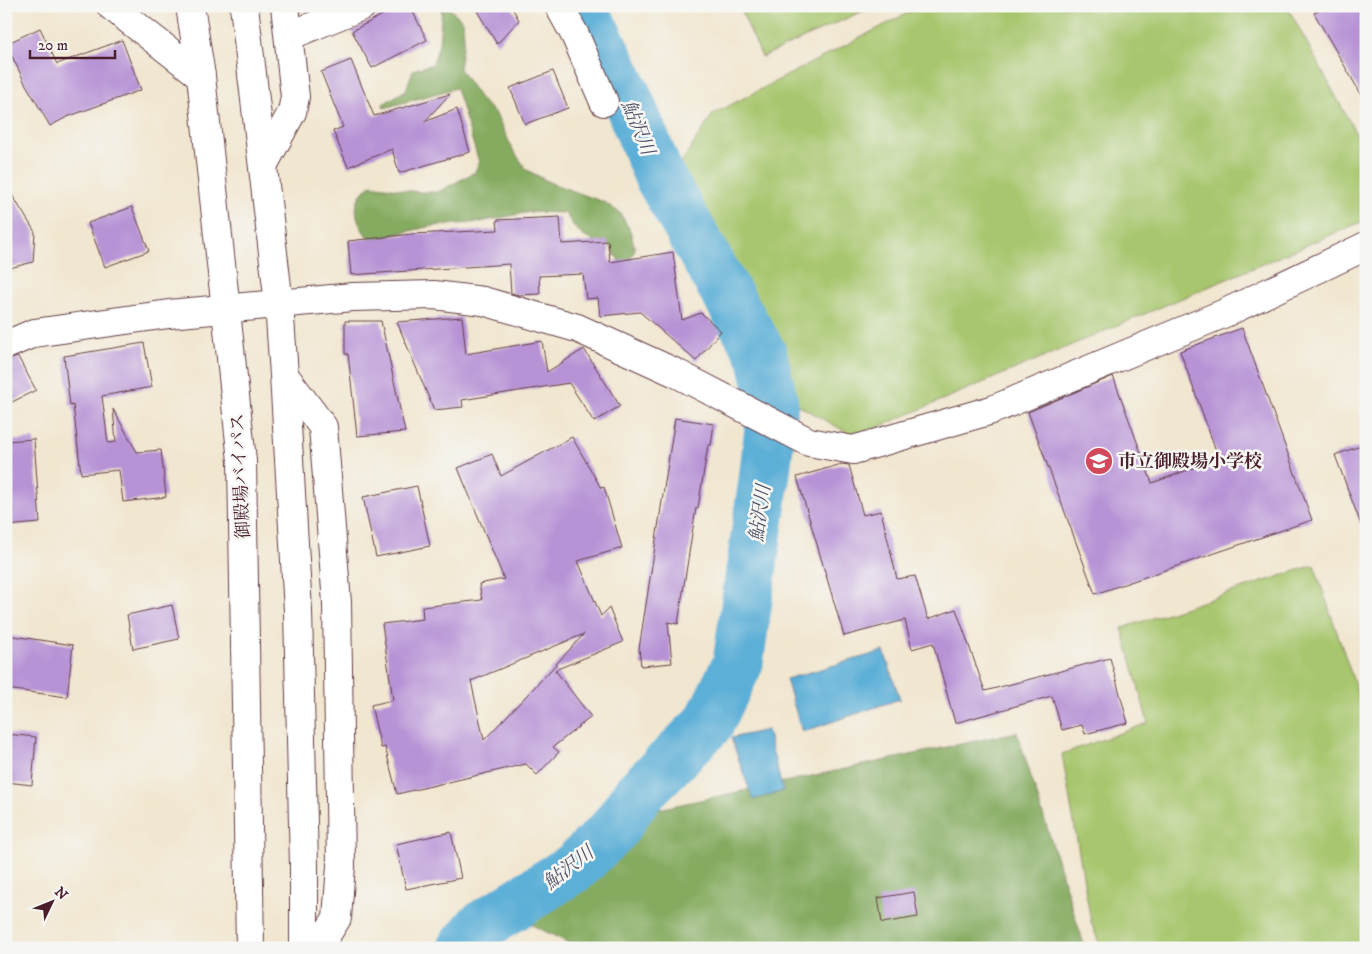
<svg xmlns="http://www.w3.org/2000/svg" width="1372" height="954" font-family="'IM FELL DW Pica','Noto Serif JP',serif">
	<rect width="100%" height="100%" fill="#f6f6f2"/>
	<filter id="ink" filterUnits="userSpaceOnUse"><feTurbulence type="fractalNoise" baseFrequency=".02" numOctaves="2"/><feDisplacementMap in="SourceGraphic" scale="10" xChannelSelector="R" yChannelSelector="G"/><feConvolveMatrix kernelMatrix="1 2 1 2 8 2 1 2 1" color-interpolation-filters="sRGB"/></filter>
	<filter id="wash" filterUnits="userSpaceOnUse"><feTurbulence type="fractalNoise" baseFrequency=".0096" numOctaves="4" result="noise"/><feDisplacementMap in="SourceGraphic" scale="20" xChannelSelector="R" yChannelSelector="G"/><feGaussianBlur stdDeviation="1.12" result="paint"/><feColorMatrix in="noise" values="0 0 0 0 0 0 0 0 0 0 0 0 0 0 0 0 0 1.4 0 .05"/><feComposite in="paint" operator="in"/></filter>
	<g filter="url(#wash)">
		<rect width="100%" height="100%" fill="#f1e6cf"/>
		<!-- green -->
		<g fill="#a7c66d" stroke="#78724c">
			<polygon points="739,6 874,6 762,57"/>
			<polygon points="921,6 1287,6 1366,152 1366,220 855,437 798,405 675,172 713,114"/>
			<polygon points="1314,565 1366,717 1366,948 1101,948 1091,922 1062,754 1148,723 1122,628"/>
		</g>
		<!-- forest -->
		<g fill="#85ab60" stroke="#686546">
			<path d="M442,6H447L463,21L464,37L459,68L481,100L496,114L513,150L527,170L551,183L604,202L620,213L630,230L635,249L630,259L621,264L608,242C585,243 576,231 565,213L530,212L480,222L432,226L370,240C360,229 351,210 360,196C362,192 368,188 371,185L418,192H438L475,172L479,162L456,88L384,108L383,104L406,90L413,70L433,64L439,44Z"/>
			<polygon points="1017,732 1085,948 579,948 518,918 649,811"/>
		</g>
		<!-- water -->
		<g fill="#5bafd7" stroke="#526781">
			<polygon points="884,651 900,699 802,732 786,679"/>
			<polygon points="767,730 783,791 753,800 731,738"/>
		</g>
		<g fill="none" stroke-linecap="round" stroke-linejoin="round">
			<!-- river -->
			<polyline stroke="#5bafd7" stroke-width="51" points="463,948 480,927 575,867 613,830 638,794 709,723 738,663 764,480 773,403 762,355 659,176 625,93 599,40 580,6"/>
		</g>
		<g id="blocks">
			<!-- building -->
			<g fill="#b793d6" fill-rule="evenodd">
				<polygon points="399,6 410,6 427,40 372,68 352,31"/>
				<polygon points="474,6 511,6 519,20 497,44"/>
				<polygon points="1326,6 1366,6 1366,103 1314,13"/>
				<polygon points="40,28 57,64 122,40 141,90 67,117 50,126 25,83 6,44"/>
				<polygon points="351,60 374,116 450,94 424,122 457,109 470,152 399,173 392,149 348,167 333,131 343,127 321,72"/>
				<polygon points="553,71 568,108 525,124 510,88"/>
				<polygon points="6,185 35,232 33,262 6,269"/>
				<polygon points="132,207 149,251 105,267 88,223"/>
				<polygon points="560,217 562,244 608,241 610,262 673,252 682,320 701,313 721,331 696,361 640,312 600,316 598,298 586,299 583,274 539,276 540,294 519,295 511,293 509,264 351,275 348,241 412,234 498,230 497,220"/>
				<polygon points="462,317 466,354 542,341 547,372 584,349 620,406 594,422 569,383 462,400 463,407 434,410 397,322"/>
				<polygon points="345,321 381,321 405,432 357,436 348,354 345,354"/>
				<polygon points="1242,328 1312,520 1095,594 1028,412 1113,376 1152,483 1219,459 1180,351"/>
				<polygon points="144,343 152,387 102,396 108,443 116,442 113,409 137,452 161,450 166,497 123,502 119,470 81,474 73,405 70,406 64,356"/>
				<polygon points="18,357 36,390 6,405 6,360"/>
				<polygon points="675,418 714,424 711,445 708,445 698,508 696,508 678,624 668,622 672,663 641,666 639,649"/>
				<path d="M572,437L601,488L604,487L622,548L578,561L601,616L609,608L623,642L555,670L591,717L553,747L559,752L537,775L526,764L397,794L385,747L381,748L371,705L393,700L382,624L423,619L422,607L482,600L479,584L504,579L458,468L492,454L501,476ZM584,634L547,674L484,740L471,681Z"/>
				<polygon points="34,439 40,523 6,526 6,441"/>
				<polygon points="1366,444 1366,529 1363,530 1335,455"/>
				<polygon points="842,464 849,465 863,515 881,511 897,579 915,576 928,619 956,609 985,691 1110,658 1128,723 1085,734 1082,725 1062,730 1052,696 955,723 933,643 912,649 905,620 844,636 797,477"/>
				<polygon points="417,486 430,546 376,557 363,497"/>
				<polygon points="172,605 179,639 133,649 127,615"/>
				<polygon points="6,635 73,645 67,697 6,689"/>
				<polygon points="6,734 36,737 32,785 6,782"/>
				<polygon points="451,832 461,878 406,889 396,844"/>
				<polygon points="914,892 918,917 882,923 878,898"/>
			</g>
		</g>
	</g>
	<g filter="url(#ink)">
		<use href="#blocks" fill-opacity="0" stroke="#633d44" stroke-width="1"/>
		<g fill="none" stroke-linecap="round" stroke-linejoin="round">
			<defs>
				<g id="minor">
					<polyline points="111,6 201,76"/>
					<polyline points="559,6 575,35 604,102"/>
					<polyline points="289,36 362,6"/>
					<polyline points="263,166 292,112 295,97 285,6"/>
					<polyline points="6,345 34,333 169,314 353,297 434,295 483,301 577,328 676,373 809,442 853,450 992,410 1225,313 1366,246"/>
					<polyline points="284,375 323,427 337,603 341,866 337,918 318,948"/>
				</g>
				<g id="highway">
					<polyline points="190,6 201,76 242,461 250,948"/>
					<polyline points="244,6 279,304 284,375 298,611 304,867 304,948"/>
				</g>
			</defs>
			<!-- minor casing -->
			<use href="#minor" stroke="#633d44" stroke-width="30"/>
			<!-- highway casing -->
			<use href="#highway" stroke="#633d44" stroke-width="30"/>
			<!-- minor -->
			<use href="#minor" stroke="#fff" stroke-width="28"/>
			<!-- highway -->
			<use href="#highway" stroke="#fff" stroke-width="28"/>
		</g>
	</g>
	<!-- icons -->
	<defs>
		<symbol id="school-disc" viewBox="-11 -11 22 22"><circle r="9.5" fill="#d1495b" stroke="#f6f6f2"/><path d="M0-5L7-2L0 1L-7-2ZM-4 1L0 2.5L4 1V4Q0 6-4 4Z" fill="#fff"/></symbol>
	</defs>
	<g fill-rule="evenodd">
		<use href="#school-disc" x="1083" y="445" width="32" height="32"/>
	</g>
	<g text-anchor="middle" stroke-width="5" stroke-linejoin="round" paint-order="stroke">
		<!-- poi labels -->
		<g font-size="18" font-weight="bold" fill="#4a1f2b" stroke="#f6f6f2" text-anchor="start">
			<text x="1118" y="467">市立御殿場小学校</text>
		</g>
		<!-- street labels -->
		<g font-size="18" fill="#4a1f2b" stroke="#f6f6f2">
			<text transform="translate(240 476) rotate(-93)" y="6">御殿場バイパス</text>
		</g>
		<!-- water labels -->
		<g font-size="19" font-style="italic" fill="#505167" stroke="#f6f6f2">
			<text transform="translate(639 127) rotate(68)" y="7">鮎沢川</text>
			<text transform="translate(759 513) rotate(-82)" y="7">鮎沢川</text>
			<text transform="translate(568 867) rotate(-38)" y="7">鮎沢川</text>
		</g>
	</g>
	<!-- margin -->
	<rect width="1372" height="954" fill="none" stroke="#f6f6f2" stroke-width="25"/>
	<!-- north arrow -->
	<g transform="translate(52 902) rotate(47)" stroke="#f6f6f2" stroke-width="4" paint-order="stroke">
	<path d="M0-4L9 19L0 12L-9 19Z" fill="#4a1f2b"/>
	<text y="-8" font-size="14" font-weight="bold" text-anchor="middle" fill="#4a1f2b">N</text>
	</g>
	<!-- scale -->
	<path d="M30 50v8h85v-8" fill="none" stroke="#4a1f2b" stroke-width="2.5"/>
	<text x="38" y="50" font-size="15" fill="#4a1f2b" stroke="#f6f6f2" stroke-width="4" paint-order="stroke">20 m</text>
</svg>
